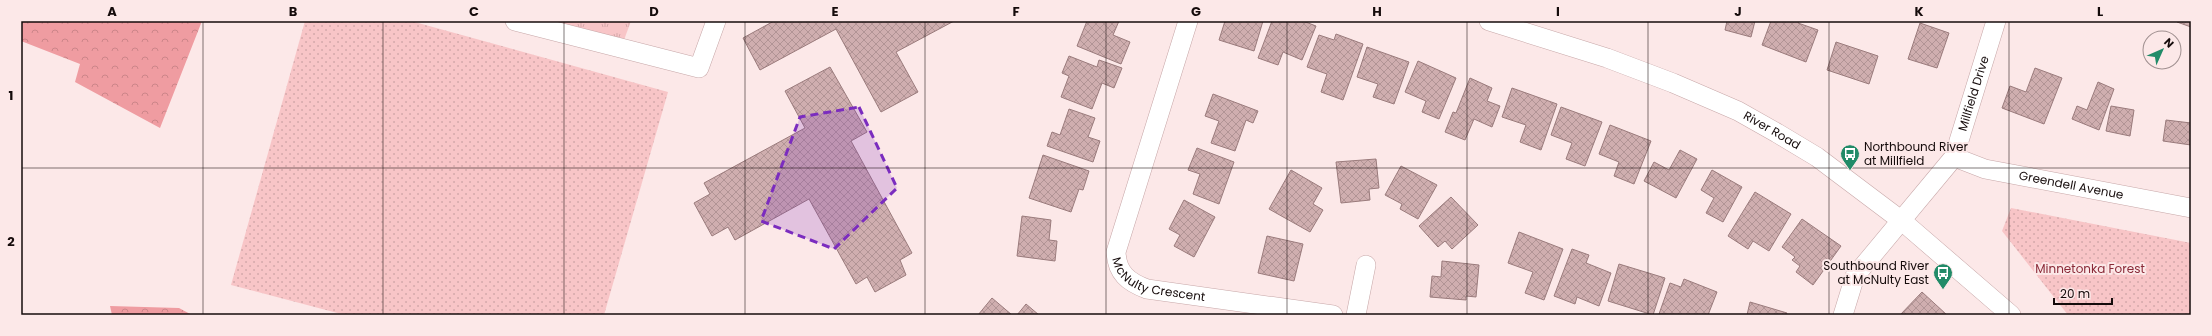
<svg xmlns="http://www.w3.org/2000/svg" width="2212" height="336" font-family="Poppins,sans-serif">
	<defs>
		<pattern id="grass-tufts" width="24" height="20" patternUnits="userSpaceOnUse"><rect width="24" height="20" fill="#f8c5c7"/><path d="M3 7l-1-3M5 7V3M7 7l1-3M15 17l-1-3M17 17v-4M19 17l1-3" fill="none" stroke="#d4a8aa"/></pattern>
		<pattern id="forest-crowns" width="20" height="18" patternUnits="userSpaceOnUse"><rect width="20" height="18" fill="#ef9ca1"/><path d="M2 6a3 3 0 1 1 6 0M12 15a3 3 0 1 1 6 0" fill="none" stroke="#cc8589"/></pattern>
		<pattern id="park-dots" width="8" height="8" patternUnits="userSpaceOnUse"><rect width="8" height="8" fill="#f8c5c7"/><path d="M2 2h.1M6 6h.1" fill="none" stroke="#d4a8aa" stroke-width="1.8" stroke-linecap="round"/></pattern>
		<pattern id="building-cross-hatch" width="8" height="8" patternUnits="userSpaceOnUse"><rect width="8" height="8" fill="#cfaeaf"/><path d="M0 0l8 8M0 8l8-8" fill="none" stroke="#b19495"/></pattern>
	</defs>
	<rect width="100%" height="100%" fill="#fce8e8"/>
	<!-- grass -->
	<polygon fill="url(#grass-tufts)" points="542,21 631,21 624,40"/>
	<!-- forest -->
	<g fill="url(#forest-crowns)">
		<polygon points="21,21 202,21 160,128 75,82 80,64 21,41"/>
		<polygon points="110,306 179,308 192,315 112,315"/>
	</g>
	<!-- park -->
	<g fill="url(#park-dots)">
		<polygon points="305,21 411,21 668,92 604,315 345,315 231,285"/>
		<polygon points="2011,208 2191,243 2191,315 2068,315 2002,231"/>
	</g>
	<!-- building -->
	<g fill="url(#building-cross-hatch)" stroke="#9a7b7c">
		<polygon points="774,21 954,21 896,52 918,92 881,112 836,29 760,70 743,38"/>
		<polygon points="1087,21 1119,21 1113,35 1130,42 1121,64 1077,46"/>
		<polygon points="1225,21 1263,21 1254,51 1219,40"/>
		<polygon points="1272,21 1303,21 1316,26 1302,60 1283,52 1278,65 1258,58"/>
		<polygon points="1727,21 1755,21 1751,37 1725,30"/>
		<polygon points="1771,21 1799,21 1798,23 1818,30 1806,62 1762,45"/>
		<polygon points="2191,21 2191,27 2177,22 2177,21"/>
		<polygon points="1920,23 1949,33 1937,68 1908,59"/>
		<polygon points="1336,34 1363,44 1343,100 1321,92 1327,74 1307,67 1319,35 1334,40"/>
		<polygon points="1836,42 1878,56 1869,84 1827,70"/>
		<polygon points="1367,47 1409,62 1394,104 1373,97 1378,84 1357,77"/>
		<polygon points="1069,56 1097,67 1099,60 1122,68 1114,88 1102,83 1092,109 1061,97 1069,76 1062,73"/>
		<polygon points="1418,61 1456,78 1439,119 1422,112 1426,101 1405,92"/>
		<polygon points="830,67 867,132 851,141 912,253 900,260 906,275 875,292 867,277 856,284 809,199 735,240 728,227 712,236 694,203 710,194 704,183 805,128 785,91"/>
		<polygon points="2035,68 2062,78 2044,124 2002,108 2010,86 2026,92"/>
		<polygon points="1470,78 1492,88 1487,101 1500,106 1492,127 1474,119 1465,140 1445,132 1453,112 1456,113"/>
		<polygon points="2098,82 2114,89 2099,130 2072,119 2077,106 2087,110"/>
		<polygon points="1512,88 1557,104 1541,150 1520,142 1526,125 1502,117"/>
		<polygon points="1213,94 1258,111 1253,123 1246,120 1235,151 1211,143 1219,121 1205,116"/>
		<polygon points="2111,106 2134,110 2130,136 2106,131"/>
		<polygon points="1561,107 1602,122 1585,166 1566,159 1572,143 1551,135"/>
		<polygon points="1069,109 1095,118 1088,137 1100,141 1093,162 1047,146 1052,132 1060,135"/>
		<polygon points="2166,120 2191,123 2191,145 2163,141"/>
		<polygon points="1610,125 1651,141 1634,184 1614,176 1619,162 1599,154"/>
		<polygon points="1197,148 1234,162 1219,204 1193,194 1200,174 1188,170"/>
		<polygon points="1680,150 1697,159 1676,198 1644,181 1654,162 1669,170"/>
		<polygon points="1043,155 1089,171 1083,190 1079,189 1071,212 1029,198"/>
		<polygon points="1376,159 1379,188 1369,189 1370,200 1341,203 1336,162"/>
		<polygon points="1401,166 1437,185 1418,219 1400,209 1402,204 1385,195"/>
		<polygon points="1291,170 1322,188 1313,204 1323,210 1310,232 1269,209"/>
		<polygon points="1712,170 1742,187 1723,222 1706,213 1714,198 1701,190"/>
		<polygon points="1755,192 1791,214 1769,251 1753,241 1748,249 1728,236"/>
		<polygon points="1451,197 1478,225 1452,249 1445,241 1438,247 1419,226"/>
		<polygon points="1184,200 1215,217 1194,257 1174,246 1180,235 1169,229"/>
		<polygon points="1022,216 1051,220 1049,240 1057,241 1055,261 1017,256"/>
		<polygon points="1802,219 1841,246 1813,285 1796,272 1800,266 1792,260 1795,257 1782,247"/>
		<polygon points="1519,232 1563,249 1544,300 1525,293 1533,272 1508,263"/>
		<polygon points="1267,236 1303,244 1294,281 1258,273"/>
		<polygon points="1572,249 1589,255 1586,263 1611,273 1599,306 1577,297 1575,304 1554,296"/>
		<polygon points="1442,261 1479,265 1476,297 1466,296 1466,300 1430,297 1432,276 1441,277"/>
		<polygon points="1619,264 1665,278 1653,315 1608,301"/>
		<polygon points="1684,279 1717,292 1708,315 1659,314 1670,283 1681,287"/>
		<polygon points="1922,292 1947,315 1900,315"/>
		<polygon points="992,298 1012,315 978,315"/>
		<polygon points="1750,302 1787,313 1786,315 1747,315"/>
		<polygon points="1026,304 1039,315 1017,315"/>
	</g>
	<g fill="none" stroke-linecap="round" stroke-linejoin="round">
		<defs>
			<g id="minor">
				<polyline points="515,21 699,68 716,21"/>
				<path id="s1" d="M1188,21L1116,252C1117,273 1128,282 1147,289L1333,315"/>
				<path id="s2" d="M1489,21L1607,58L1673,83L1738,111L1777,133L1817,157L1902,221L2011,315"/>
				<path id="s3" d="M1954,157L1985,169L2191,208"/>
				<polyline points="1356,315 1366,265"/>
				<path id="s4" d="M1843,315L1855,276L1954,157L1996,21"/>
			</g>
		</defs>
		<!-- minor casing -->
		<use href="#minor" stroke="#c7a7a8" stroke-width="20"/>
		<!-- minor -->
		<use href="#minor" stroke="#fff" stroke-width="19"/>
	</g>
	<!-- marked area -->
	<path fill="#7b2cbf" fill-opacity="0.2" stroke="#7b2cbf" stroke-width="3" stroke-dasharray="8 5" stroke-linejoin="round" d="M859,107L897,188L834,249L761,221L800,117Z"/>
	<!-- grid -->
	<path fill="none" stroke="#150b0b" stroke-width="1" stroke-opacity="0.55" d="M203,21V315M383,21V315M564,21V315M745,21V315M925,21V315M1106,21V315M1287,21V315M1467,21V315M1648,21V315M1829,21V315M2009,21V315M21,168H2191"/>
	<!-- icons -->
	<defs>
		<symbol id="bus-pin" viewBox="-11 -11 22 30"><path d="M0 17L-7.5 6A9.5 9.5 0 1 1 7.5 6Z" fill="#218b68" stroke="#fce8e8"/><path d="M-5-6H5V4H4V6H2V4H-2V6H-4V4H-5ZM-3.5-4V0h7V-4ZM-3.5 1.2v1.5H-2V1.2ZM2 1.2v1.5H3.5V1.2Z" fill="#fff"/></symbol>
	</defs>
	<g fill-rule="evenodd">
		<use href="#bus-pin" x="1839" y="143" width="22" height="30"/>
		<use href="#bus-pin" x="1932" y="262" width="22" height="30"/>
	</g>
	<g text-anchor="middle" stroke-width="4" stroke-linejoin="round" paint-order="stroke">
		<!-- street labels -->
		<g font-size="12" fill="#150b0b" stroke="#fce8e8">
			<text dy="4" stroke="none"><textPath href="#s4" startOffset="262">Millfield Drive</textPath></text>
			<text dy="4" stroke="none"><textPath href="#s2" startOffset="304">River Road</textPath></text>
			<text dy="4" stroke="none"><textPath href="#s3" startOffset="121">Greendell Avenue</textPath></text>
			<text dy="4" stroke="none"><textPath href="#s1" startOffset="300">McNulty Crescent</textPath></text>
		</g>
		<!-- poi labels -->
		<g font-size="12" fill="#150b0b" stroke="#fce8e8" text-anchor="start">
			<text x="1864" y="151">Northbound River<tspan x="1864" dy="14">at Millfield</tspan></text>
			<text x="1929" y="270" text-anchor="end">Southbound River<tspan x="1929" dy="14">at McNulty East</tspan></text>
		</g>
		<!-- park labels -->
		<g font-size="12" fill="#8a2a38" stroke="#fce8e8">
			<text x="2090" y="273">Minnetonka Forest</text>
		</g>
	</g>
	<!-- border -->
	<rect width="2212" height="336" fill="none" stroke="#fce8e8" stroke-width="44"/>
	<!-- north arrow -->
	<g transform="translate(2162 50) rotate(45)"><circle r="19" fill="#fce8e8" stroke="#a09090"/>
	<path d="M0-3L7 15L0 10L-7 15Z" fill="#218b68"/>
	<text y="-6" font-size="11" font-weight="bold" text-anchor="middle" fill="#150b0b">N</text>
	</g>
	<!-- scale -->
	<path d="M2054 298v6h58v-6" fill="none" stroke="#150b0b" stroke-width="2"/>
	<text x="2060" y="298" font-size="12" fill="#150b0b" stroke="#fce8e8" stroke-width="3" paint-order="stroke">20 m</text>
	<rect x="22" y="22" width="2168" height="292" fill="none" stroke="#150b0b" stroke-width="1.5"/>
	<g font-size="13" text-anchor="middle" font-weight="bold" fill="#150b0b">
		<text x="112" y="16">A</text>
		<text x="293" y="16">B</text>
		<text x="474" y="16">C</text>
		<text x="654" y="16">D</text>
		<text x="835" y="16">E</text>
		<text x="1016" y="16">F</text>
		<text x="1196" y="16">G</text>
		<text x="1377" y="16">H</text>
		<text x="1558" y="16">I</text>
		<text x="1738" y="16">J</text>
		<text x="1919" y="16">K</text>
		<text x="2100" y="16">L</text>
		<text x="11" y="100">1</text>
		<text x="11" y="246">2</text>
	</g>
</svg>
